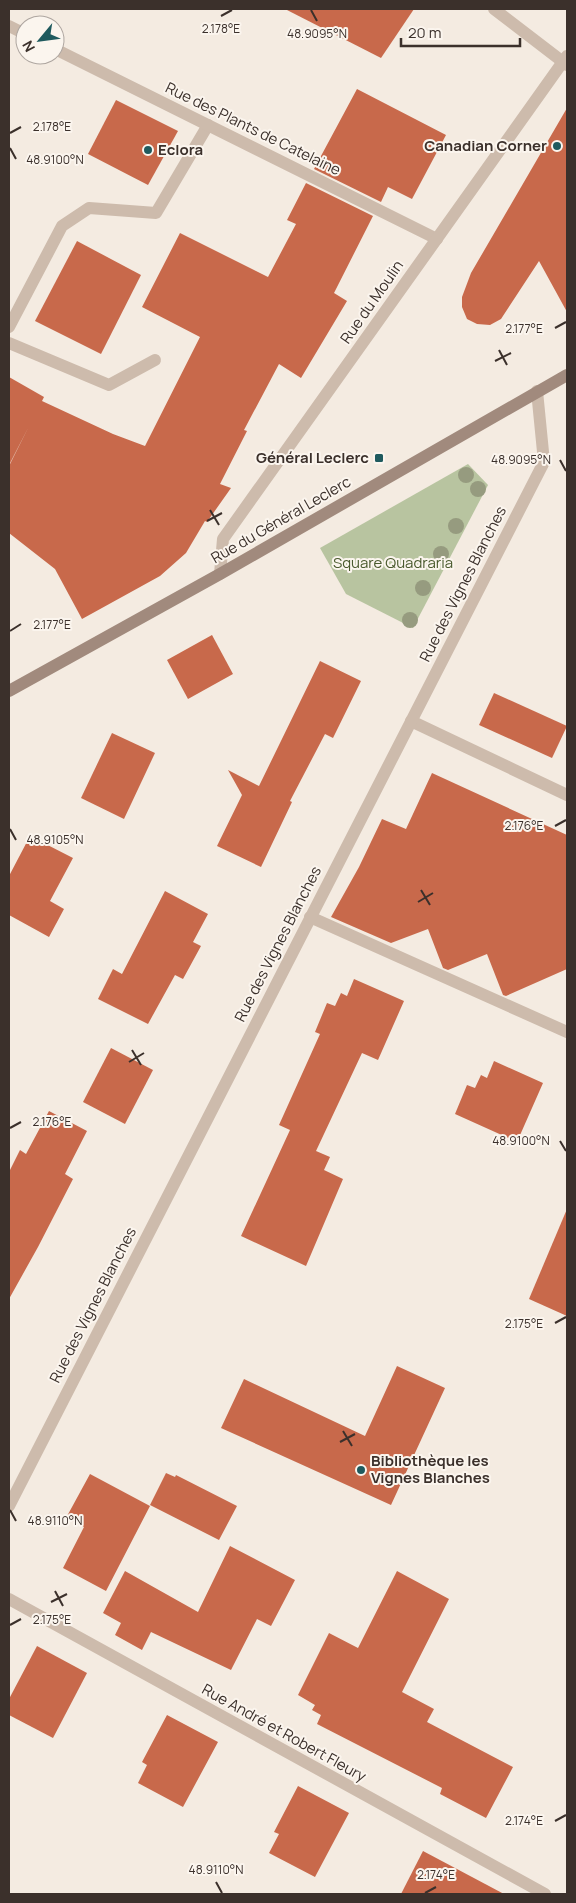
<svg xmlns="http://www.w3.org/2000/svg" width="576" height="1903" font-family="Manrope,sans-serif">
	<rect width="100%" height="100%" fill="#f4ebe1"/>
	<!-- green -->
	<polygon fill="#b8c4a0" points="468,464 488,485 413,628 346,594 320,548"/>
	<!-- building -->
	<g fill="#c8694b">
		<polygon points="285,9 414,9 381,58"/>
		<polygon points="357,89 446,135 412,199 388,187 381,202 314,169"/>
		<polygon points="116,100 178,131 148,185 88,154"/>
		<polygon points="567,108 567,312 539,261 501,319 490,325 477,324 467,319 462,307 462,297 471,273"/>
		<polygon points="306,183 373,216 334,293 347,301 301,378 279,364 244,430 247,431 220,484 231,488 207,522 205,521 186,553 160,576 82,619 55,569 9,533 9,466 28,428 9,465 9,377 44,397 42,401 113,434 145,446 200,337 142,307 180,233 268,277 296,224 287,220"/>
		<polygon points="77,241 141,275 101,354 35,321"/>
		<polygon points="212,635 233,674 188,699 167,660"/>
		<polygon points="320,661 361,681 333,738 325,734 290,801 292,802 261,867 217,846 242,795 228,770 259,786"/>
		<polygon points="494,693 567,726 552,758 479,725"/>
		<polygon points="112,733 155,753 124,819 81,798"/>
		<polygon points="432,773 567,835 567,969 506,996 503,995 487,954 448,970 443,968 428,929 391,943 331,917 359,867 382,819 406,829"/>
		<polygon points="30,836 73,858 50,901 64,909 49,937 9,915 9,876"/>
		<polygon points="165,891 208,914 193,942 201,946 183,979 175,975 148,1024 98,999 113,969 122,974"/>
		<polygon points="354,979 404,1001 378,1060 362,1053 316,1151 330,1157 324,1170 343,1179 306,1266 241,1236 290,1130 279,1125 320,1034 315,1032 327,1003 335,1006 341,993 347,996"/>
		<polygon points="111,1048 153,1070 125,1124 83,1102"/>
		<polygon points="494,1061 543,1083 517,1142 455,1114 467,1085 475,1088 481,1075 487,1078"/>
		<polygon points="49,1111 87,1131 65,1174 73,1179 38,1247 9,1299 9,1172 20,1150 26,1154"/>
		<polygon points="567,1209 567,1316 529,1299"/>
		<polygon points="397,1366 445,1388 391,1505 221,1428 244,1379 365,1436"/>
		<polygon points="166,1473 175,1477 176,1475 237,1506 219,1540 150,1505"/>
		<polygon points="90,1474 150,1506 106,1591 63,1568 84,1527 66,1518"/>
		<polygon points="230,1546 295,1580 271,1626 257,1619 231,1670 151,1632 142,1650 115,1635 121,1623 103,1613 125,1571 198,1612"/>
		<polygon points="397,1571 449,1599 402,1692 434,1709 427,1722 513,1767 486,1818 440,1794 442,1788 317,1724 321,1715 312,1710 315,1705 298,1695 329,1633 358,1648"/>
		<polygon points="37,1646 87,1673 53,1738 9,1715 9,1699"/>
		<polygon points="167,1715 218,1742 183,1807 138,1783 147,1765 142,1762"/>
		<polygon points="298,1786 349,1813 315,1877 269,1853 279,1834 274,1832"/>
		<polygon points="423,1851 504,1894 401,1894"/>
	</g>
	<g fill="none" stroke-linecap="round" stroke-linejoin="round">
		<!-- lane -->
		<g stroke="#cdbbac" stroke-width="12">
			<polyline points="9,327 62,226 89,208 156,213 208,125"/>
			<polyline points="9,343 109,385 155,360"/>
		</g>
		<!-- street -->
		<g stroke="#cdbbac" stroke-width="12">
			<polyline points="494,9 567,65"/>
			<polyline points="9,26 25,34"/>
			<polyline points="55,49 437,239"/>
			<polyline points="220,574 223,539 567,56"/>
			<polyline points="411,721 567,795"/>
			<polyline points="310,917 567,1032"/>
			<polyline points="9,1506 544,462 537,391"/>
			<polyline points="9,1599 545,1894"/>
		</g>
		<!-- secondary -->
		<polyline stroke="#a18a7d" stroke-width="12" points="9,691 220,574 567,375"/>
	</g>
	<!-- trees -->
	<g fill="#969b7f">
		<circle cx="466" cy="475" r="8"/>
		<circle cx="478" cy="489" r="8"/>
		<circle cx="456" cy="526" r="8"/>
		<circle cx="441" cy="554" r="8"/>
		<circle cx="423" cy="588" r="8"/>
		<circle cx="410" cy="620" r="8"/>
	</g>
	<!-- ticks -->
	<path fill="none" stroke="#3b302b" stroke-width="2" d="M311,10L317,21M221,16L232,10M10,133L21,127M10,148L16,159M555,328L566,322M499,350L507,365M495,361L511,353M560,460L566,471M210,510L219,525M207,521L222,513M10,631L21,624M555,826L566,820M10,829L16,840M421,890L430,905M418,902L433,893M132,1050L141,1065M129,1062L144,1053M10,1128L21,1122M560,1141L566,1151M555,1323L566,1317M343,1431L352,1446M340,1442L355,1434M10,1510L16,1521M55,1591L63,1606M51,1602L67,1594M10,1625L21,1619M555,1821L566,1815M216,1882L222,1893M425,1893L436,1887"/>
	<!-- markers -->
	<g fill="#1f5a5e" stroke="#fbf5ee" stroke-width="2">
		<circle cx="557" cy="146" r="5"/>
		<circle cx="148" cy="150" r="5"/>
		<rect x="374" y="453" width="10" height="10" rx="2.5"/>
		<circle cx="361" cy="1470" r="5"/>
	</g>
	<g text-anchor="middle" stroke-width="4" stroke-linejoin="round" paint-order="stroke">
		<!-- street labels -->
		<g font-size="15" fill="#3b302b" stroke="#fbf5ee">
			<text transform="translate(253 129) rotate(26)" y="5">Rue des Plants de Catelaine</text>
			<text transform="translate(372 302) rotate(-55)" y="5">Rue du Moulin</text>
			<text transform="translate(281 520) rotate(-30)" y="5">Rue du Général Leclerc</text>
			<text transform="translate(463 584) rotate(-63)" y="5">Rue des Vignes Blanches</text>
			<text transform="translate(278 944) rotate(-63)" y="5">Rue des Vignes Blanches</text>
			<text transform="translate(93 1305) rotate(-63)" y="5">Rue des Vignes Blanches</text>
			<text transform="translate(284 1733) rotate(29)" y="5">Rue André et Robert Fleury</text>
		</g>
		<!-- poi labels -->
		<g font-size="15" font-weight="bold" fill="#3b302b" stroke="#fbf5ee" text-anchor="end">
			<text x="547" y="151">Canadian Corner</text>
			<text x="158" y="155" text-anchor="start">Eclora</text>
			<text x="369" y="463">Général Leclerc</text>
			<text x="371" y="1466" text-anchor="start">Bibliothèque les<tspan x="371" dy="17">Vignes Blanches</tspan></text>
		</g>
		<!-- park labels -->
		<g font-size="15" fill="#4a5a2e" stroke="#fbf5ee">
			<text x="393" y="568">Square Quadraria</text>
		</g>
	</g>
	<g font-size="12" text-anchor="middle" fill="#3b302b" stroke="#fbf5ee" stroke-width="4" stroke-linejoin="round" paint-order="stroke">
		<text x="221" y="33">2.178°E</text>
		<text x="317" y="38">48.9095°N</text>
		<text x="52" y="131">2.178°E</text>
		<text x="55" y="164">48.9100°N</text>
		<text x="524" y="333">2.177°E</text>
		<text x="521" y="464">48.9095°N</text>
		<text x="52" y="629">2.177°E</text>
		<text x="524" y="830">2.176°E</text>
		<text x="55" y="844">48.9105°N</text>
		<text x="52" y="1126">2.176°E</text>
		<text x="521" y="1145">48.9100°N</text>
		<text x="524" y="1328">2.175°E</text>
		<text x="55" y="1525">48.9110°N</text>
		<text x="52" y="1624">2.175°E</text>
		<text x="524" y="1825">2.174°E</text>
		<text x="216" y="1874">48.9110°N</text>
		<text x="436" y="1879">2.174°E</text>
	</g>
	<!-- border -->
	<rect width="576" height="1903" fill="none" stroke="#3b302b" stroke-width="20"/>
	<!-- north arrow -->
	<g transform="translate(40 40) rotate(241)"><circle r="24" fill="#fbf5ee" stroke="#aea6a0"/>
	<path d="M0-4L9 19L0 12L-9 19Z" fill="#1f5a5e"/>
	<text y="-8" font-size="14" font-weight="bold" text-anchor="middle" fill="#3b302b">N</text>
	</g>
	<!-- scale -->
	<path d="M401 38v8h119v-8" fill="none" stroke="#3b302b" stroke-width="2.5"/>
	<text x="408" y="38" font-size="15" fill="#3b302b" stroke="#fbf5ee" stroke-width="4" paint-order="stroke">20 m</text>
</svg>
